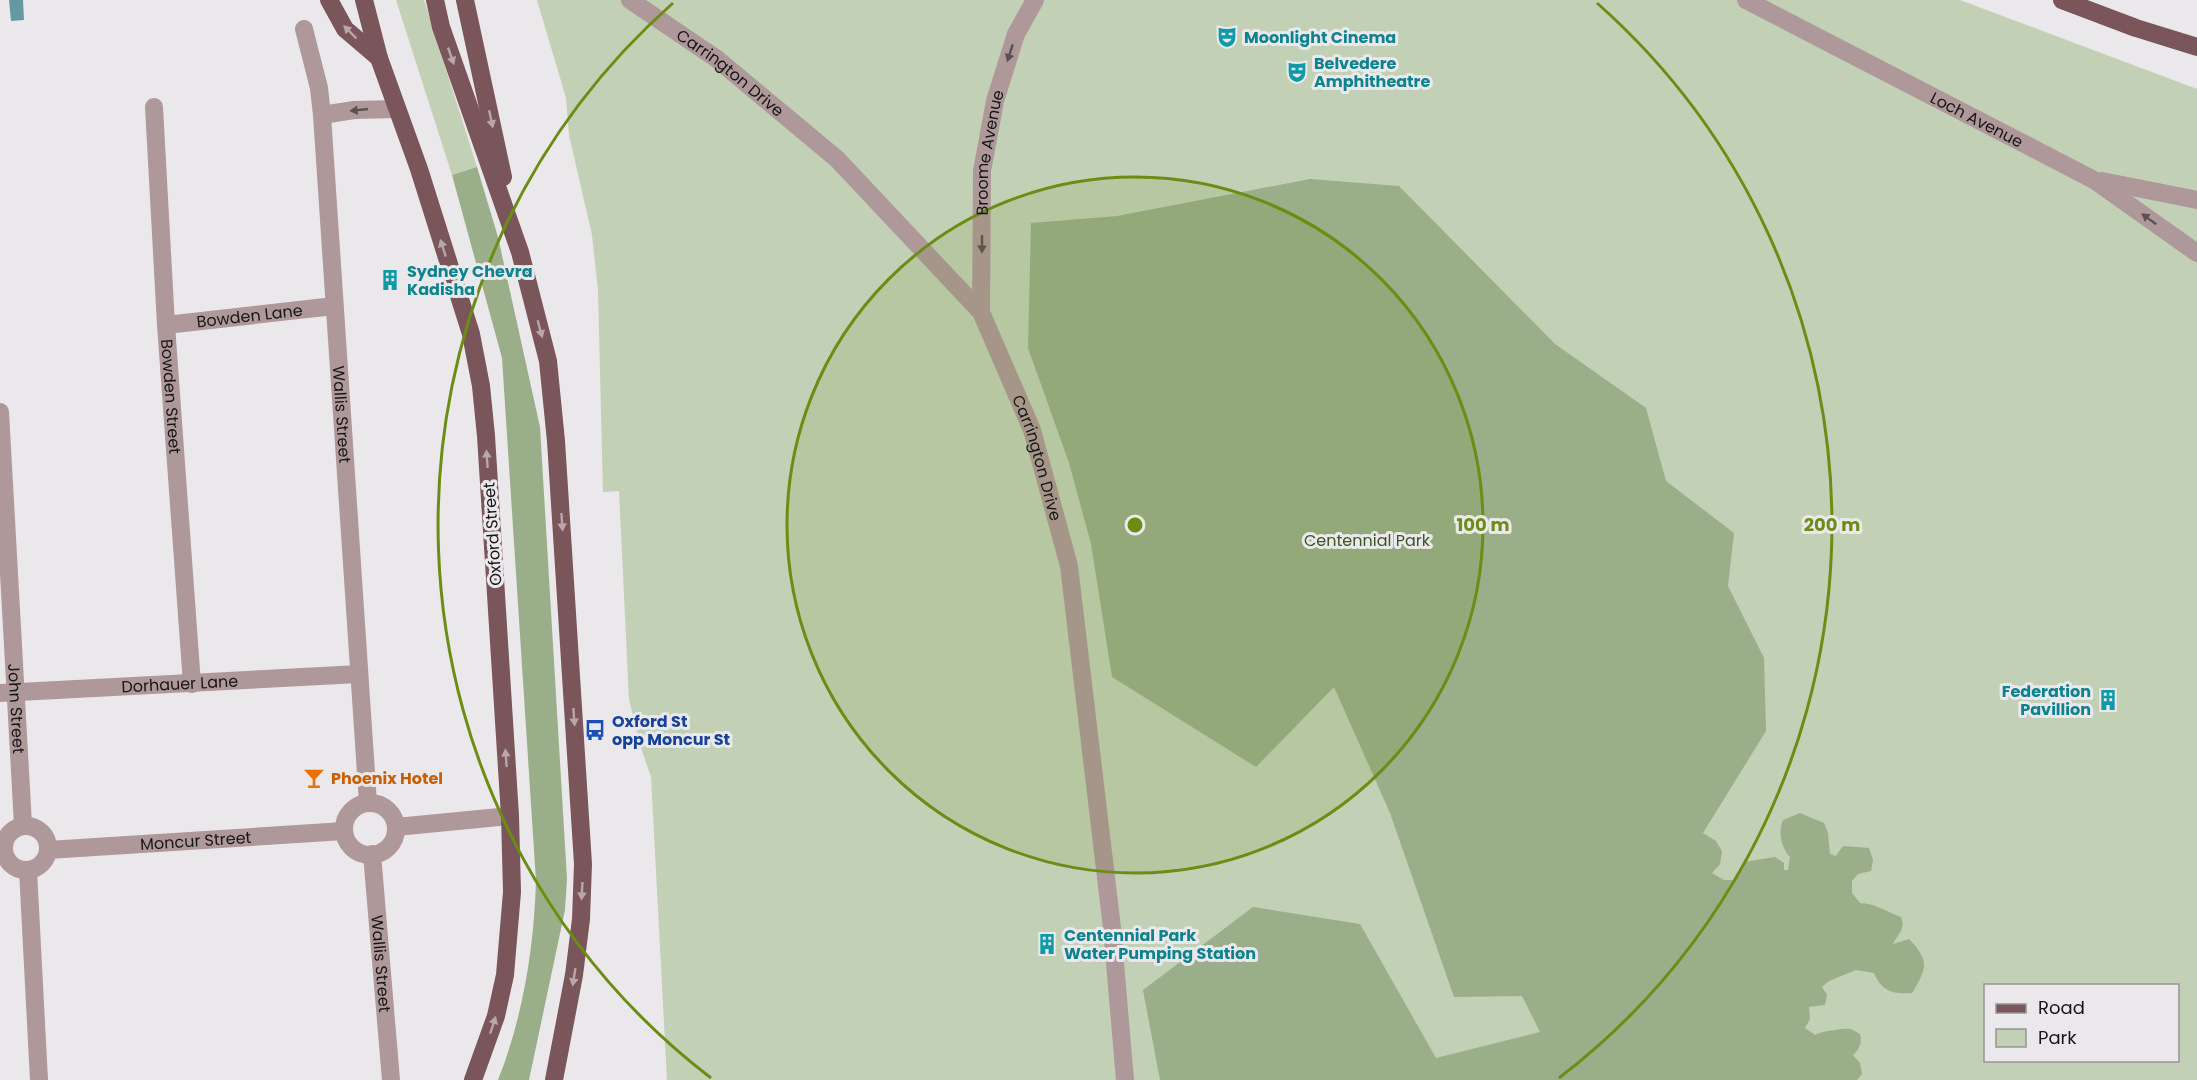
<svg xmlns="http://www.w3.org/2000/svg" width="2197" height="1080" font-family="Poppins,sans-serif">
	<rect width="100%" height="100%" fill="#ebe8eb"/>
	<!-- green -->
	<g fill="#c2d0b6" fill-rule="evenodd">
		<polygon points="396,0 424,0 477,167 452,175"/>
		<path d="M537,0H1960L2197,89V1080H667L651,777L640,745L629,699L619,491L603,492L598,291L592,235L569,135L566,98ZM1986,986H2178V1060H1986Z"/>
	</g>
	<!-- forest -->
	<g fill="#9aae89">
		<path d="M477,167L498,237L540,427L567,879L565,910L529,1080H498C523,1017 534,948 536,881L502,358L452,175Z"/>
		<path d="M1310,179L1399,186L1555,344L1646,408L1666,481L1734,533L1728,586L1764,658L1766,731L1703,833L1716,841L1722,851L1720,864L1712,873L1724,880H1733L1744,862L1775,857L1784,863V870H1788L1790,857C1781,847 1778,832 1783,820L1800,813L1824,823L1828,833L1830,854L1836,856L1843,846L1869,848L1873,860L1871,871L1858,874L1852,881V893L1860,903C1874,903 1887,912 1901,917C1906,930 1898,933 1893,944L1909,939C1930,961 1927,968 1912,993C1893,994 1882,992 1874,973L1856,970L1829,981L1822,987L1827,995L1825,1005L1809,1007L1810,1019L1805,1028L1815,1035C1820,1032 1843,1028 1851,1029C1853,1030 1858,1033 1860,1034C1862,1043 1860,1048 1853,1055L1860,1063L1862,1074L1857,1080H1160L1143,990L1253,907L1360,924L1436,1058L1540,1032L1522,996L1454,997L1390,813L1334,687L1256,767L1112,677L1091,544L1069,463L1028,348L1031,223L1117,216Z"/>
	</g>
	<!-- water -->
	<polygon fill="#6599a2" points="9,0 23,0 24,20 11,21"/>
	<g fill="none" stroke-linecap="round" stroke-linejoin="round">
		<!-- minor -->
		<g stroke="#ae989a" stroke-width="18">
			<path id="s1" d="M630,0L717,59L837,159L981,312L1032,430L1069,566L1112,928L1125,1080"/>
			<path id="s2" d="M1746,0L2094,180L2197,253"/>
			<path id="s3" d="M304,29L319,88L322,115L368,803"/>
			<path id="s4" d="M154,107L166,325L192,684"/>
			<polyline points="322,115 354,110 397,109"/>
			<polyline points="2102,181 2197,200"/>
			<path id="s5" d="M981,312L982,171L995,101L1016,34L1035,0"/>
			<path id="s6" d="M166,325L334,306"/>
			<path id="s7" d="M0,412L23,825"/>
			<path id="s8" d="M0,693L359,674"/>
			<circle cx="370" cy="829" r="26"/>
			<circle cx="26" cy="848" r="22"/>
			<polyline points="396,827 510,816"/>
			<path id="s9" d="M48,850L344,831"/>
			<path id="s10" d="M372,854L391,1080"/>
			<polyline points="28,870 39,1080"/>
		</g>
		<!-- major -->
		<g stroke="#7a5559" stroke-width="18">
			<polyline points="329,0 345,29 379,58"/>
			<polyline points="364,0 379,58 419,169 471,334 481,386 486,436 510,816 512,892 505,975 496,1016 473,1080"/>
			<polyline points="435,0 441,27 520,252 548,361 556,441 583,864 581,919 574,975 554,1080"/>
			<polyline points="465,0 503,177"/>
			<polyline points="2062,0 2136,28 2197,47"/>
		</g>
	</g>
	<!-- one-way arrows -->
	<defs><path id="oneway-solid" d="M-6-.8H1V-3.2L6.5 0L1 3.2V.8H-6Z" transform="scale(1.5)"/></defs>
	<g fill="#b8a6a9">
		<use href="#oneway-solid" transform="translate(350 32) rotate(-135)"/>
		<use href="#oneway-solid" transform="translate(451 56) rotate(71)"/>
		<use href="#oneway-solid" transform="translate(491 119) rotate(78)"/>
		<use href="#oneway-solid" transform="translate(443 248) rotate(-108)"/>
		<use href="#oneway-solid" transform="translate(540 329) rotate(75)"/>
		<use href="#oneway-solid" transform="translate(487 459) rotate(-94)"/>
		<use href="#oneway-solid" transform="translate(562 522) rotate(86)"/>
		<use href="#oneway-solid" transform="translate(574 717) rotate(86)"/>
		<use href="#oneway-solid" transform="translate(506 758) rotate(-94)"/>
		<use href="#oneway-solid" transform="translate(582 891) rotate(93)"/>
		<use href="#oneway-solid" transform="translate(574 977) rotate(99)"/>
		<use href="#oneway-solid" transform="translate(493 1025) rotate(-72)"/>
	</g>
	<g fill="#5b5052">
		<use href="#oneway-solid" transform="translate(1010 53) rotate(108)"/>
		<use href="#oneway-solid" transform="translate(359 110) rotate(174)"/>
		<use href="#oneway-solid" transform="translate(2149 219) rotate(-144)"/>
		<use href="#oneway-solid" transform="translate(982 244) rotate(90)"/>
	</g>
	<!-- distance rings -->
	<circle cx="1135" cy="525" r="348" fill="#6b8d13" fill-opacity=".12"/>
	<g fill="none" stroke="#6b8d13" stroke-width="3">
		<circle cx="1135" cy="525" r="348"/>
		<path d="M711 1078A697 697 0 0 1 673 3M1597 3A697 697 0 0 1 1559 1078"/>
	</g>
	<!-- icons -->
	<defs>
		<symbol id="theatre-bare" viewBox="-9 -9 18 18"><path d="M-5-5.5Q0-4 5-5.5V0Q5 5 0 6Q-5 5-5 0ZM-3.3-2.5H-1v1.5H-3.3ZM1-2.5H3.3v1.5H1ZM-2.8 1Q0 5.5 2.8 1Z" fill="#0f9aa8" stroke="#ebe8eb" stroke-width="2.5" paint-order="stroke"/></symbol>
		<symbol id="building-bare" viewBox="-9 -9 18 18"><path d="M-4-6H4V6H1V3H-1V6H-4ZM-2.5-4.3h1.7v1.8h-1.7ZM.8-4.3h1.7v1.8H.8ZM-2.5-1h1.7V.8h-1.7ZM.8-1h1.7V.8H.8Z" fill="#0f9aa8" stroke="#ebe8eb" stroke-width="2.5" paint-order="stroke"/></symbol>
		<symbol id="bus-bare" viewBox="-9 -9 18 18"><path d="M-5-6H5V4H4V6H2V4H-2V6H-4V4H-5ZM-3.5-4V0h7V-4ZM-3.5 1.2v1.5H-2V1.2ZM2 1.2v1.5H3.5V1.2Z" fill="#1a4fb4" stroke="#ebe8eb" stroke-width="2.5" paint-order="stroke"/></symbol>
		<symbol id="bar-bare" viewBox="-9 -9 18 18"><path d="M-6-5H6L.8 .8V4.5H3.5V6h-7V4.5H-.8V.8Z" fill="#e8710a" stroke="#ebe8eb" stroke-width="2.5" paint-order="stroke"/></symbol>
	</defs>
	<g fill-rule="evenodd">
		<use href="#theatre-bare" x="1212" y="22" width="30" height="30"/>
		<use href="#theatre-bare" x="1282" y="57" width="30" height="30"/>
		<use href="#building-bare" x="375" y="265" width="30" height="30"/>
		<use href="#building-bare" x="2093" y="685" width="30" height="30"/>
		<use href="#bus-bare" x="580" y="715" width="30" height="30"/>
		<use href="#bar-bare" x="299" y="763" width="30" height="30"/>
		<use href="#building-bare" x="1032" y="929" width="30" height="30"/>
	</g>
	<g text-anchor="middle" stroke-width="6" stroke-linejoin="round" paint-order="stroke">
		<!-- culture labels -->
		<g font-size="16" font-weight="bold" fill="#0d838f" stroke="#ebe8eb" text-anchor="start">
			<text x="1244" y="43">Moonlight Cinema</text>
			<text x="1314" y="69">Belvedere<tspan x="1314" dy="18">Amphitheatre</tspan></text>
			<text x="407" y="277">Sydney Chevra<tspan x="407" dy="18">Kadisha</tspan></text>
			<text x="2091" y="697" text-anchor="end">Federation<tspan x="2091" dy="18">Pavillion</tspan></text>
			<text x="1064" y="941">Centennial Park<tspan x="1064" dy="18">Water Pumping Station</tspan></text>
		</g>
		<!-- street labels -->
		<g font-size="16" fill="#171617" stroke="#ebe8eb">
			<text dy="6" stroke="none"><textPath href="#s1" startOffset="124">Carrington Drive</textPath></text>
			<text dy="6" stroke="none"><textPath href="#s2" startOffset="260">Loch Avenue</textPath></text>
			<text dy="6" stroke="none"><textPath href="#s5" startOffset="160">Broome Avenue</textPath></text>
			<text dy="6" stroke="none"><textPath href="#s6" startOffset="84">Bowden Lane</textPath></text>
			<text dy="6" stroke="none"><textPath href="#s4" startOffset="290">Bowden Street</textPath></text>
			<text dy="6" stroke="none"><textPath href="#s3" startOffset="388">Wallis Street</textPath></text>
			<text dy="6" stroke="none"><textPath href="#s1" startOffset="628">Carrington Drive</textPath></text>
			<text transform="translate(492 534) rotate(-94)" y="6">Oxford Street</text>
			<text dy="6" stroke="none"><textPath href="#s8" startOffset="180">Dorhauer Lane</textPath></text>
			<text dy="6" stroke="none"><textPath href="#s7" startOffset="297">John Street</textPath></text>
			<text dy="6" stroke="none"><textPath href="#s9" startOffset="148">Moncur Street</textPath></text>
			<text dy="6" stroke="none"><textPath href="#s10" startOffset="110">Wallis Street</textPath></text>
		</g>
		<!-- park labels -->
		<g font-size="16" fill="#3c561f" stroke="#ebe8eb">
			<text x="1367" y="546">Centennial Park</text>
		</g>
		<!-- transit labels -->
		<g font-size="16" font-weight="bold" fill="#164399" stroke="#ebe8eb" text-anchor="start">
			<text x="612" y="727">Oxford St<tspan x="612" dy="18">opp Moncur St</tspan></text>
		</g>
		<!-- food labels -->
		<g font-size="16" font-weight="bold" fill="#c56008" stroke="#ebe8eb" text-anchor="start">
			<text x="331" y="784">Phoenix Hotel</text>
		</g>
	</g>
	<circle cx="1135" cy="525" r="9" fill="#6b8d13" stroke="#ebe8eb" stroke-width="3"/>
	<g font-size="18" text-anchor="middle" font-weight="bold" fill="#6b8d13" stroke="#ebe8eb" stroke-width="6" stroke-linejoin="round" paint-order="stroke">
		<text x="1483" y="531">100 m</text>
		<text x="1832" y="531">200 m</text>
	</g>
	<!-- legend -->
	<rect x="1984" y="984" width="195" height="78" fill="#ebe8eb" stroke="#969496" stroke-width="1.5"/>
	<rect x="1996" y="1004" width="30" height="9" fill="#7a5559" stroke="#969496" stroke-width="1.5"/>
	<text x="2038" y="1014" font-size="18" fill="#171617">Road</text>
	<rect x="1996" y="1029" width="30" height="18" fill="#c2d0b6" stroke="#969496" stroke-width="1.5"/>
	<text x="2038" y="1044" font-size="18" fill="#171617">Park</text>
</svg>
